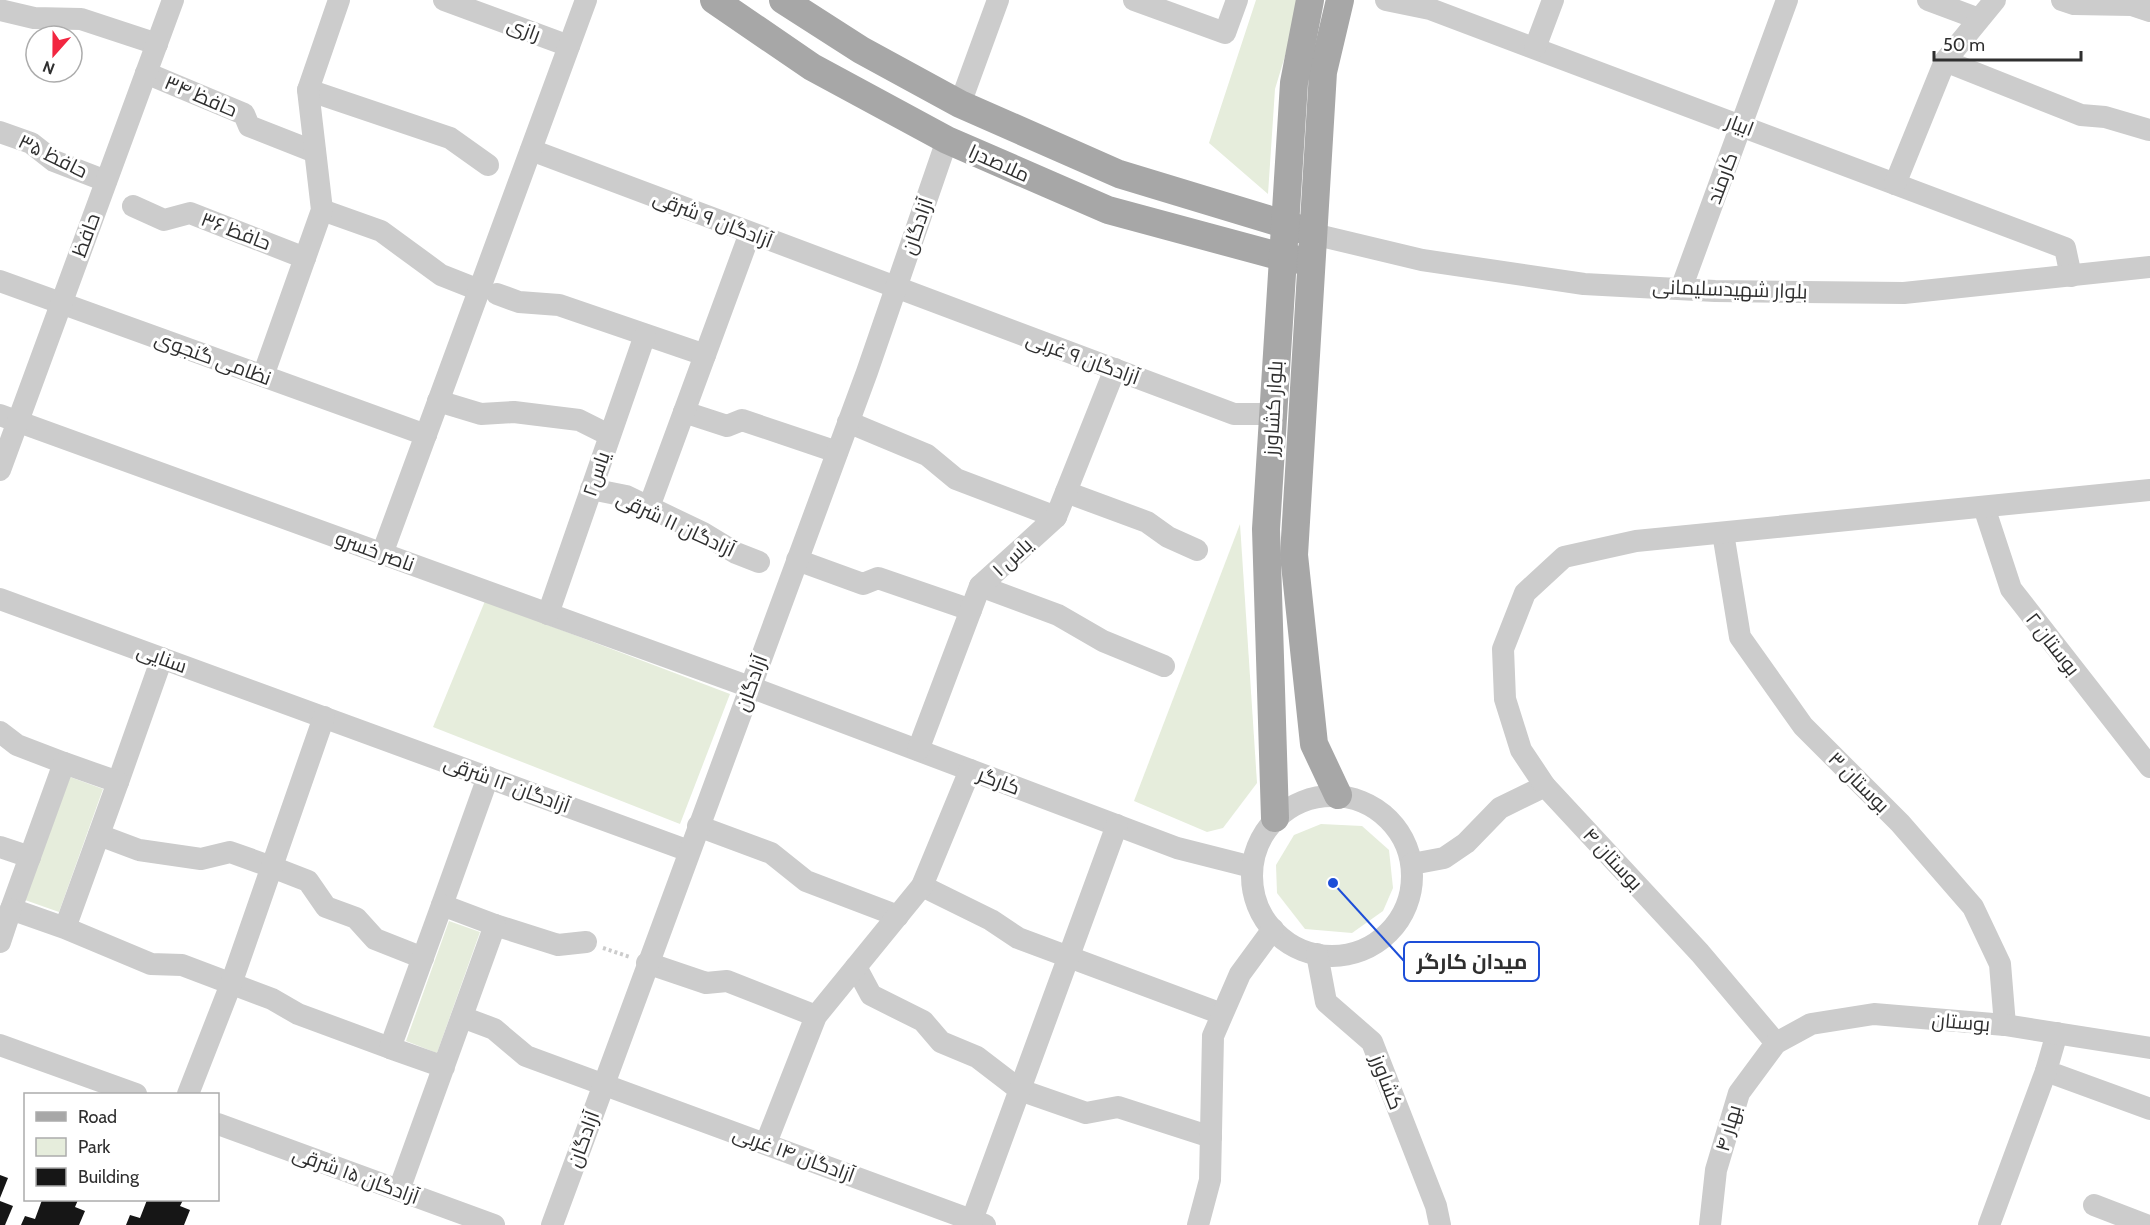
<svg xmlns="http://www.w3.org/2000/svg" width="2150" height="1225" font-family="Cabin,Cairo,sans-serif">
	<rect width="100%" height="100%" fill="#fff"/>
	<!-- green -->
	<g fill="#e6eddc">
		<polygon points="1256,0 1302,0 1275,89 1268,194 1209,143"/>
		<polygon points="1240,524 1257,783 1223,828 1207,832 1134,801"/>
		<polygon points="485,601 730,694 680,824 433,727"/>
		<polygon points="70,777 103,789 59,912 25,900"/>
		<polygon points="1321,824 1362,826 1389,850 1393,888 1383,911 1352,933 1305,929 1277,893 1276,865 1294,835"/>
		<polygon points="449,921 480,932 437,1053 406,1041"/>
	</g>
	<!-- building -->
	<g fill="#161616">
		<polygon points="0,1175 8,1178 0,1198"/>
		<polygon points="42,1200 78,1200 75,1207 85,1211 79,1225 21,1225 25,1216 35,1219"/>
		<polygon points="147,1200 183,1200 180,1206 190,1210 184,1225 126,1225 130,1215 140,1218"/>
		<polygon points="0,1201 13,1206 5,1225 0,1225"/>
	</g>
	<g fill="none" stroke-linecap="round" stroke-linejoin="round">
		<!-- path -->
		<polyline stroke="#ccc" stroke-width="4" stroke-dasharray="3 3" stroke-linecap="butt" points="603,948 630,957"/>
		<!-- minor -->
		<g stroke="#ccc" stroke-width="22">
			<polyline points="444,0 569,46"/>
			<polyline points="1134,0 1225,33 1237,0"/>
			<polyline points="1386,0 1430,9 2065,248 2071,276"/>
			<polyline points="1928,0 1979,19"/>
			<polyline points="2062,0 2074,4 2132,5 2150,11"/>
			<polyline points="0,10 34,18 81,19 157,44"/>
			<polyline points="1535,48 1553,0"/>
			<polyline points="1945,61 2081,115 2105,117 2149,130"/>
			<polyline points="146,73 244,114 249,126 315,152"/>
			<polyline points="308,90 450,138 488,165"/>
			<polyline points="960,104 998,0"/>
			<polyline points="0,132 31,143 54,161 106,181"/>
			<polyline points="531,150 1234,414 1273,414"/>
			<polyline points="1895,184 1945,61 1995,0"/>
			<polyline points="133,206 164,220 190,213 305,258"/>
			<polyline points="322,210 381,231 441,275 479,290"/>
			<polyline points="1313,234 1422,260 1584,284 1715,291 1904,293 2150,267"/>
			<polyline points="0,281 426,435"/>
			<polyline points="1681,289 1787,0"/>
			<polyline points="497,294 519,302 559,305 705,355"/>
			<polyline points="263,376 322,210 308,90 339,0"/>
			<polyline points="438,401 481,414 514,412 579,420 601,431"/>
			<polyline points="684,412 727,426 742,420 837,452"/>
			<polyline points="0,415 750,687 1177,848 1252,867"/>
			<polyline points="848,422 927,455 956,479 1056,517"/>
			<polyline points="0,470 173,0"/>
			<polyline points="591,489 626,496 703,533 736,553 759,562"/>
			<polyline points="1066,492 1147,522 1168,537 1197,550"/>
			<polyline points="649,507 750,233"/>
			<polyline points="1984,507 2011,589 2150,767"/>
			<polyline points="1723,533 1740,637 1803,726 1900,823 1973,907 2000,964 2005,1025"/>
			<polyline points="382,554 586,0"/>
			<polyline points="797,560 863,584 878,578 971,610"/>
			<polyline points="980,586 1058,615 1103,641 1164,666"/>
			<polyline points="0,599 689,851"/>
			<polyline points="548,614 645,335"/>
			<polyline points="0,732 17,745 64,763"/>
			<polyline points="918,750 980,586 1056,517 1115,369"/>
			<polyline points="118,782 162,658"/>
			<circle cx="1332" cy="876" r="80"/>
			<polyline points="698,826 771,853 806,881 898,916"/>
			<polyline points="99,835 139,850 201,859 230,852 272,867 308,881 326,907 356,918 375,939 423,958"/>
			<polyline points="0,847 30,857"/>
			<polyline points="1412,864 1444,858 1466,843 1500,808 1545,786"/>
			<polyline points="922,886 991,920 1018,938 1222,1014"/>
			<polyline points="442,905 488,777"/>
			<polyline points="495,925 558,945 586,942"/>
			<polyline points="65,928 118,782 64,763 11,909 65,928 151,964 182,965 272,999 298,1014 390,1048"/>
			<polyline points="0,942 11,909"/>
			<polyline points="1317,954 1326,1002 1372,1042 1436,1206 1440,1225"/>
			<polyline points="647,963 706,983 727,981 816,1016"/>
			<polyline points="856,967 871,995 923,1021 941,1042 977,1057 1020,1090 1086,1113 1118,1107 1211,1137"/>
			<polyline points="462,1017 494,1029 526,1056 985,1225"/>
			<polyline points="2057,1033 2046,1071 2150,1109"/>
			<polyline points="1776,1043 1700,953 1545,786 1521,750 1505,699 1503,649 1525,593 1564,557 1636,541 2150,490"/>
			<polyline points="0,1045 136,1094"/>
			<polyline points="188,1094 231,984 324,717"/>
			<polyline points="218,1124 494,1225"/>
			<polyline points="766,1143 816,1016 922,886 970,770"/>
			<polyline points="399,1190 495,925 442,905 390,1048 444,1067"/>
			<polyline points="2094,1205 2146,1225"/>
			<polyline points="972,1220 1117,825"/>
			<polyline points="552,1225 867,372 947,140"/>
			<polyline points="1198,1225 1210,1180 1213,1036 1240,974 1273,929"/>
			<polyline points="1710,1225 1716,1170 1739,1093 1776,1043 1811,1024 1874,1014 2005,1025 2150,1048"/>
			<polyline points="1989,1225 2046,1071"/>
		</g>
		<!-- major -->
		<g stroke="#a7a7a7" stroke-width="28">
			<polyline points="714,0 812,67 947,140 1108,210 1282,257 1300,260"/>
			<polyline points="783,0 861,50 960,104 1119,174 1300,229"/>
			<polyline points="1338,795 1314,744 1294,555 1323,72 1340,0"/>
			<polyline points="1275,818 1266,529 1294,83 1310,0"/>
		</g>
	</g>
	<g text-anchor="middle" stroke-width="6" stroke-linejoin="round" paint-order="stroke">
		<!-- street labels -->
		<g font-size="20" fill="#2f2f2f" stroke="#fff">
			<text transform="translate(524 29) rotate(20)" y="7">رازی</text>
			<text transform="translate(201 96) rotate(23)" y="7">حافظ ۳۴</text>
			<text transform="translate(1740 125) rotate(21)" y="7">ابیار</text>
			<text transform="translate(53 156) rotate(26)" y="7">حافظ ۳۵</text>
			<text transform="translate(999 163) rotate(24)" y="7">ملاصدرا</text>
			<text transform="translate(1722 178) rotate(-70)" y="7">کارمند</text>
			<text transform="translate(713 219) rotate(21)" y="7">آزادگان ۹ شرقی</text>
			<text transform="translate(917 226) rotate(-71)" y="7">آزادگان</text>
			<text transform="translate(236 231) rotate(21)" y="7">حافظ ۳۶</text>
			<text transform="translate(86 235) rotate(-70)" y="7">حافظ</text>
			<text transform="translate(1730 289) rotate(2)" y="7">بلوار شهیدسلیمانی</text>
			<text transform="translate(213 358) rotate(20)" y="7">نظامی گنجوی</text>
			<text transform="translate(1083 358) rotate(20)" y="7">آزادگان ۹ غربی</text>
			<text transform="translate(1273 408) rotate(-87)" y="7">بلوار کشاورز</text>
			<text transform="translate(596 474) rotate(-71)" y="7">یاس۲</text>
			<text transform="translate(676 524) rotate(25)" y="7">آزادگان ۱۱ شرقی</text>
			<text transform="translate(375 551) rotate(20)" y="7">ناصر خسرو</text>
			<text transform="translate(1012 557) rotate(-43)" y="7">یاس ۱</text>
			<text transform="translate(2053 644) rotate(52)" y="7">بوستان ۲</text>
			<text transform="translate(162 658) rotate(20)" y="7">سنایی</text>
			<text transform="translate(751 683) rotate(-70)" y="7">آزادگان</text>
			<text transform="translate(999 781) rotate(21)" y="7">کارگر</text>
			<text transform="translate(1859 782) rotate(45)" y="7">بوستان ۳</text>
			<text transform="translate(507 784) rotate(20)" y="7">آزادگان ۱۲ شرقی</text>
			<text transform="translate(1613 859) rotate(47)" y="7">بوستان ۴</text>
			<text transform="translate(1961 1022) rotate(5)" y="7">بوستان</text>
			<text transform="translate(1387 1082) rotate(69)" y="7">کشاورز</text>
			<text transform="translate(1728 1128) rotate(-74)" y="7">بهار ۴</text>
			<text transform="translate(583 1139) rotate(-70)" y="7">آزادگان</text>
			<text transform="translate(794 1154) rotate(20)" y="7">آزادگان ۱۴ غربی</text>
			<text transform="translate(356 1175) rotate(20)" y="7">آزادگان ۱۵ شرقی</text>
		</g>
	</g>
	<!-- callouts -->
	<path fill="none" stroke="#1d4ed8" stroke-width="2" d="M1333 883L1404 961"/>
	<circle fill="#1d4ed8" stroke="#fff" stroke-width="2" cx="1333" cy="883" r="6"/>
	<rect fill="#fff" stroke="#1d4ed8" stroke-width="2" x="1404" y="942" width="135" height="39" rx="6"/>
	<g font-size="21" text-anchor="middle" font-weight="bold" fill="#2f2f2f">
		<text x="1472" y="969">میدان کارگر</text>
	</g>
	<!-- legend -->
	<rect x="24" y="1093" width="195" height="108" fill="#ffffff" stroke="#acacac" stroke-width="1.5"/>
	<rect x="36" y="1112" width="30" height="9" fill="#a7a7a7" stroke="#acacac" stroke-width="1.5"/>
	<text x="78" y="1123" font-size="18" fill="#2f2f2f">Road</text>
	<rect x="36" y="1138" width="30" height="18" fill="#e6eddc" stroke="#acacac" stroke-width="1.5"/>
	<text x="78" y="1153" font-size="18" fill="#2f2f2f">Park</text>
	<rect x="36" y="1168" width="30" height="18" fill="#161616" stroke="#acacac" stroke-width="1.5"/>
	<text x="78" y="1183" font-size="18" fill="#2f2f2f">Building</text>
	<!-- north arrow -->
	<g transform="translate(54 54) rotate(201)"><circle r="28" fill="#ffffff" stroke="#acacac" stroke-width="1.5"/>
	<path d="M0-4.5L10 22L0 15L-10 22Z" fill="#f22640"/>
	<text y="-9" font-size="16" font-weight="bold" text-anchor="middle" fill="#2f2f2f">N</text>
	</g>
	<!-- scale -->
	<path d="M1934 51v9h147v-9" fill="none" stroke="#2f2f2f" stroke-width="3"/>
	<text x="1943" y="51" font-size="18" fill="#2f2f2f" stroke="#ffffff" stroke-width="4.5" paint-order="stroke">50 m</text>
</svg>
